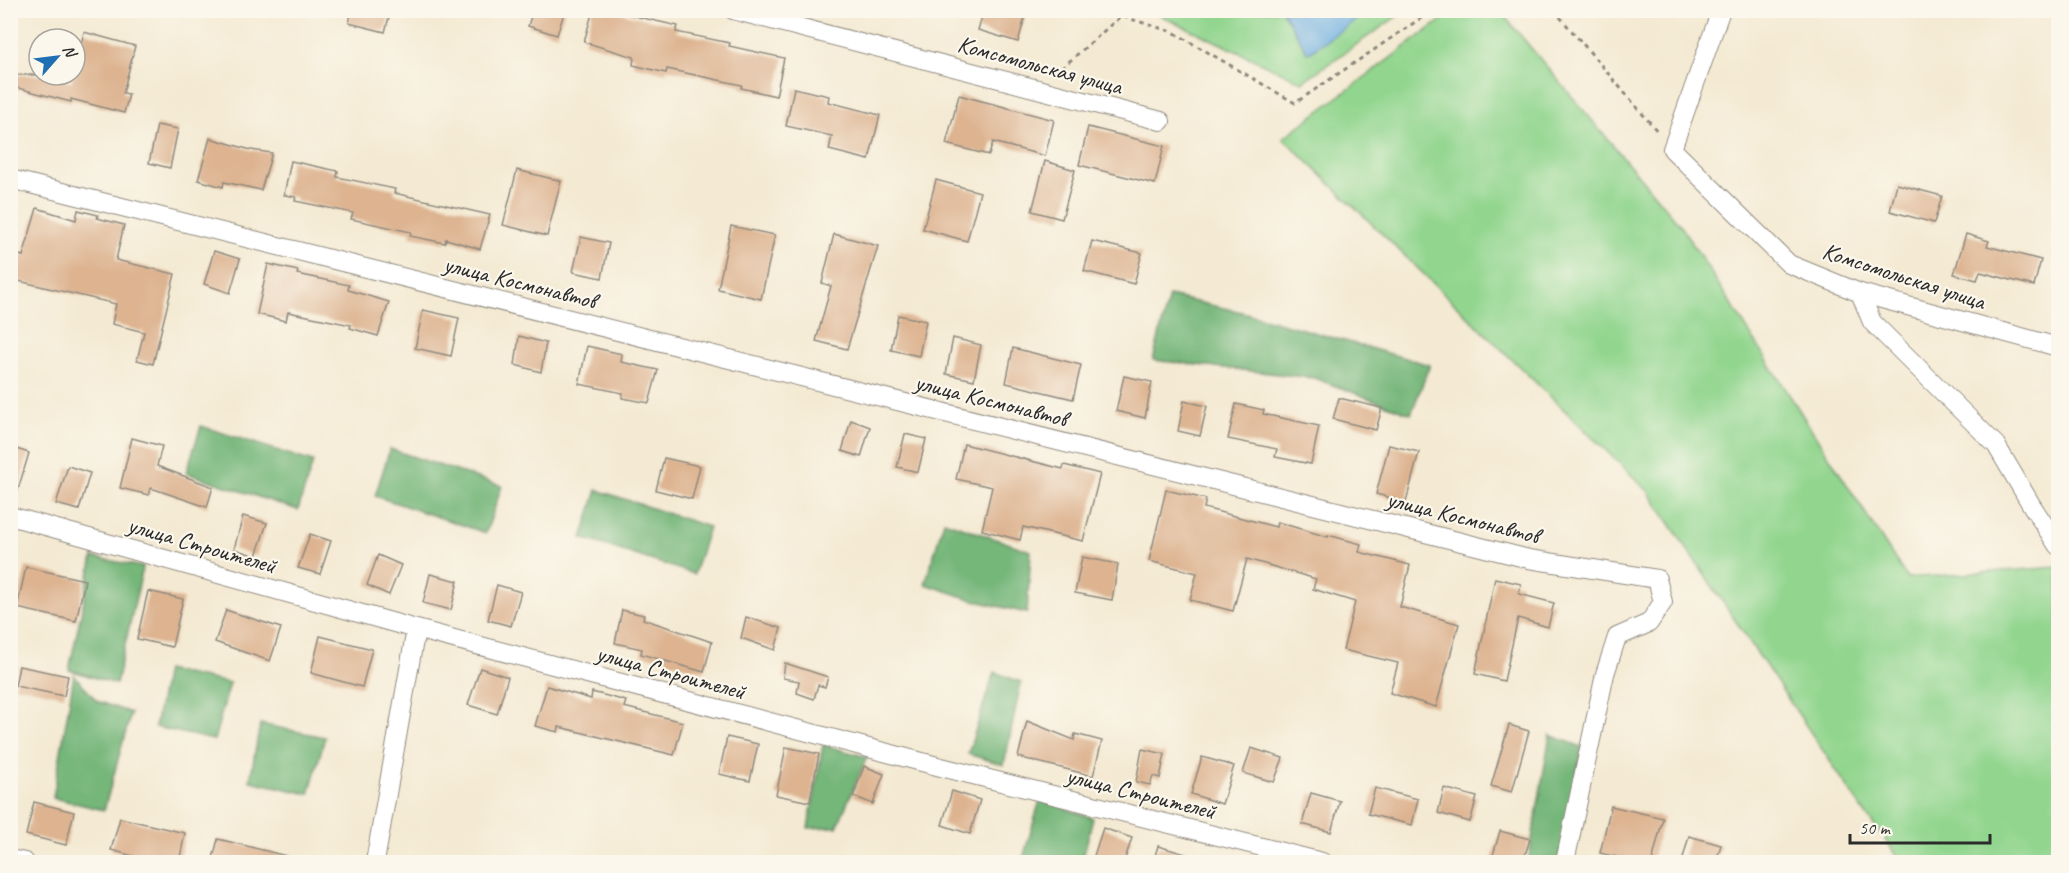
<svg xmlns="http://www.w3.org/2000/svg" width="2069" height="873" font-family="Caveat,sans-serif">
	<rect width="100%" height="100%" fill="#fbf7ec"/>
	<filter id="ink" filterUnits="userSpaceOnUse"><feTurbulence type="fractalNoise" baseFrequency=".0167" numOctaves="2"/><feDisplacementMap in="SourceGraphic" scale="12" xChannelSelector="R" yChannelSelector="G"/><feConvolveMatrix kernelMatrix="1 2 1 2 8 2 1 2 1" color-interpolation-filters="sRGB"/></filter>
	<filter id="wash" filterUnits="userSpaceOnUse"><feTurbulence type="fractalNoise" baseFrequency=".008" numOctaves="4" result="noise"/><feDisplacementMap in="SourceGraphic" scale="24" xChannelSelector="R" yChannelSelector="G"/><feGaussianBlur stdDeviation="1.35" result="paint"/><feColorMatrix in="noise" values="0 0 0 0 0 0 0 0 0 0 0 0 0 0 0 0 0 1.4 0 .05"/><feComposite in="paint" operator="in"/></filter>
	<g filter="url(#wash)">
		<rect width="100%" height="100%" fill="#f4ead3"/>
		<!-- green -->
		<g fill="#91d58e" stroke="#5e805c" stroke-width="1.5">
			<polygon points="1455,10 1500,11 1681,226 1907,578 2058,567 2058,862 1902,862 1867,816 1648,491 1283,138"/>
			<polygon points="1151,11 1405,11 1302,82"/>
		</g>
		<!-- forest -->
		<g fill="#74b679" stroke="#507052" stroke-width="1.5">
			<polygon points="1169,296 1242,312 1430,365 1411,414 1314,378 1153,360"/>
			<polygon points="201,426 313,462 298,510 186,473"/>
			<polygon points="390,449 502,486 486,533 375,496"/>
			<polygon points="597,490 709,527 694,574 582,538"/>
			<polygon points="944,521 1031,551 1027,613 976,601 925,584"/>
			<polygon points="93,557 143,567 116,684 69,670"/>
			<polygon points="166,670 230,683 214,740 155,727"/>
			<polygon points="994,672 1021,682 1004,765 968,754"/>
			<polygon points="74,675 97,701 131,713 104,810 53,798"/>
			<polygon points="260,724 325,737 309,794 250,781"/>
			<polygon points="1550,735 1582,747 1559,862 1528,862"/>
			<polygon points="823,745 867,757 837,827 808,828"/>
			<polygon points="1040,800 1093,818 1082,862 1022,862"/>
		</g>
		<!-- water -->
		<polygon fill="#6cade0" stroke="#4c6c86" stroke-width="1.5" points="1282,11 1369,11 1308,53"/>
		<g id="blocks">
			<!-- building -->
			<g fill="#ddb390">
				<polygon points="352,10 391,10 385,32 349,23"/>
				<polygon points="533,10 565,10 557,35 528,26"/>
				<polygon points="593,10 622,10 621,13 678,26 676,32 730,43 729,46 784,58 776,96 741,88 742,85 667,69 666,73 633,65 634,57 584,42"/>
				<polygon points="984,10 1027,10 1018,42 978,30"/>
				<polygon points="84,32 135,46 123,93 129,94 124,113 71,99 71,102 10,86 10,75 45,75 71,82 73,75 75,75 75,68"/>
				<polygon points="794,88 829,96 828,102 880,115 869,160 829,150 832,136 786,126"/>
				<polygon points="959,95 1054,120 1045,156 993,142 989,155 946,144"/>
				<polygon points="157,125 178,129 170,168 149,163"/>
				<polygon points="1088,127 1164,146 1155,184 1079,165"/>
				<polygon points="210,138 251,150 272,153 261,190 224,182 223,187 198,180"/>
				<polygon points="291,161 338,171 337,177 395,189 394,193 490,215 480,249 446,239 445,243 410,236 411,232 351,219 353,213 295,201 296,197 284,195"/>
				<polygon points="1045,161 1075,170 1062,219 1032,211"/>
				<polygon points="517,170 561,181 547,236 503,225"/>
				<polygon points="936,180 980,192 967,241 923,229"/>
				<polygon points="1897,184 1942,196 1934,223 1890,211"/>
				<polygon points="37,208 76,220 78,210 98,215 97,218 124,225 116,260 175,274 153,364 137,360 144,332 112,324 116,304 10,279 15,254 23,256"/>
				<polygon points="731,226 775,235 761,299 718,289"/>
				<polygon points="834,234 878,246 847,349 816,341 831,286 822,283"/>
				<polygon points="1966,234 1989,241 1987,246 2041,260 2034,286 1980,272 1977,280 1954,274"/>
				<polygon points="581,237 609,243 602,278 573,272"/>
				<polygon points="1092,241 1142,253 1134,284 1084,271"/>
				<polygon points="214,251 240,259 230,293 204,284"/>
				<polygon points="268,264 298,271 297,274 349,285 348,290 389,302 378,336 350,328 351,325 288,312 286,321 257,314"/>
				<polygon points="423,310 459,318 451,356 415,348"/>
				<polygon points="898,315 926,321 919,356 891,350"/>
				<polygon points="519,336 546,343 541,372 515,365"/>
				<polygon points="953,338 981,345 974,380 946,374"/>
				<polygon points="587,346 622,354 621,362 658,370 649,403 622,398 623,393 579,384"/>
				<polygon points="1013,348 1081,365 1073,399 1006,383"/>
				<polygon points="1124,376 1152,382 1145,418 1116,411"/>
				<polygon points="1339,398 1382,408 1376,430 1333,419"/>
				<polygon points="1184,401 1207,406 1200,436 1178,431"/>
				<polygon points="1236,404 1264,410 1263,414 1319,426 1311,464 1275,457 1277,449 1228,439"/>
				<polygon points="851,420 870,427 861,457 842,451"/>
				<polygon points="905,434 926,439 918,472 897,467"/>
				<polygon points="132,438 162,446 157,466 213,487 207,507 151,488 149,495 120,488"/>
				<polygon points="964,444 1063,469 1064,465 1100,474 1083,541 1023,527 1020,540 982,530 992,487 956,479"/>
				<polygon points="1389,445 1419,452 1406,502 1376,494"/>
				<polygon points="10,447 29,453 14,503 10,503"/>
				<polygon points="664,458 700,466 692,499 656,490"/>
				<polygon points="68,466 90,473 79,510 56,504"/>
				<polygon points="1166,490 1206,499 1204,508 1276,527 1277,522 1328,537 1328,535 1361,544 1359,552 1410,565 1400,607 1459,624 1436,707 1390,693 1398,663 1343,650 1355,602 1313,589 1316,579 1247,559 1233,611 1190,600 1197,573 1149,561"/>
				<polygon points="243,516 267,523 256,556 234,549"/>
				<polygon points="310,534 331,541 320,574 298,568"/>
				<polygon points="378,555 401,565 389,595 367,585"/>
				<polygon points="1082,557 1118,564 1112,600 1075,593"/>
				<polygon points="26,567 85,580 76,621 17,608"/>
				<polygon points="430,574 458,581 451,610 423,603"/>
				<polygon points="1495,578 1521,584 1519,594 1554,603 1548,627 1518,618 1504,681 1475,674"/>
				<polygon points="497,585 521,592 511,626 488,620"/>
				<polygon points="148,591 183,599 172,647 137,639"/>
				<polygon points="226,610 281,628 270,661 215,642"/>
				<polygon points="622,610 644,615 643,619 712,642 704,672 641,654 642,649 615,643"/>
				<polygon points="746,617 781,628 775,650 741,638"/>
				<polygon points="320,636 372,649 362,687 311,673"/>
				<polygon points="785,663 828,677 825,687 818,685 814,699 797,693 799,681 783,678"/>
				<polygon points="19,666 68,676 64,696 15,686"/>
				<polygon points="480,668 508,677 497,714 468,705"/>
				<polygon points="547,686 591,699 592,692 626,701 624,707 683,722 674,755 559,727 558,732 535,726"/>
				<polygon points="1027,721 1074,740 1075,734 1102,741 1093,776 1018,757"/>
				<polygon points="1509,725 1529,731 1512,792 1491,786"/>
				<polygon points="727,737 758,744 750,781 719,774"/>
				<polygon points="786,747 819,754 810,802 776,795"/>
				<polygon points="1251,748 1283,758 1274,782 1243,773"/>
				<polygon points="1142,749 1165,754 1160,778 1153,776 1150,785 1136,782"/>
				<polygon points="1202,757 1234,766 1222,804 1191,794"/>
				<polygon points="864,766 884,774 873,804 853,796"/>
				<polygon points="1375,788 1418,799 1412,825 1368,814"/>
				<polygon points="1444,788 1477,797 1470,822 1438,813"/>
				<polygon points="952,791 980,800 970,834 942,825"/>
				<polygon points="1311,793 1340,801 1331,832 1302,824"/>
				<polygon points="34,802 74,812 66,845 26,835"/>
				<polygon points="1611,806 1663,818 1652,862 1638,862 1600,853"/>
				<polygon points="120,818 185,833 179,862 155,862 111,850"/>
				<polygon points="1103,828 1132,838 1124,862 1092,862"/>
				<polygon points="1500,831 1530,839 1523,862 1491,862"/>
				<polygon points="1689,836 1721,845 1716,862 1682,862"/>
				<polygon points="218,839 291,857 290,862 212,862"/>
				<polygon points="1158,846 1199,858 1199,862 1153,862"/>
			</g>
		</g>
	</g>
	<g filter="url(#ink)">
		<use href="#blocks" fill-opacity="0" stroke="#908a7f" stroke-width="1.5"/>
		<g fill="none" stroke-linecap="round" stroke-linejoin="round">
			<defs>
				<g id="minor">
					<polyline points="733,10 1161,121"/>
					<polyline points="1721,10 1672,149 1789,264 1860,293 2058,347"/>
					<polyline points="10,179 1529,559 1657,579 1663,602 1649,623 1617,637 1605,674 1565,862"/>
					<polyline points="1860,293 1872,322 1996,445 2032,506 2058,546"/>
					<polyline points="10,516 416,629 941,767 1322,862"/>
					<polyline points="10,859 25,862"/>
					<polyline points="375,862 416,629"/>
				</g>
			</defs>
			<!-- minor casing -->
			<use href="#minor" stroke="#908a7f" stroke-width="20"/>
			<!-- path -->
			<g stroke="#908a7f" stroke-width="3" stroke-dasharray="4.5 4.5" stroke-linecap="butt">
				<polyline points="1554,10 1658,132"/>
				<polyline points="1654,10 1689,13 1694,10"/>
				<polyline points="1055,74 1121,16 1173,32 1295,103 1433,10"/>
			</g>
			<!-- minor -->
			<use href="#minor" stroke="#fff" stroke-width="18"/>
		</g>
	</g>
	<g text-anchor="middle" stroke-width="4.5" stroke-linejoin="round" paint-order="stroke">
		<!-- street labels -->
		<g font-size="24" fill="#2b2b2b" stroke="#fbf7ec">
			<text transform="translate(1040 65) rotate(15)" y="8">Комсомольская улица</text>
			<text transform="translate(1904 276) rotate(18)" y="8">Комсомольская улица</text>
			<text transform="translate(520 282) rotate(14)" y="8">улица Космонавтов</text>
			<text transform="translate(991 400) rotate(14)" y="8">улица Космонавтов</text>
			<text transform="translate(1463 517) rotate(14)" y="8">улица Космонавтов</text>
			<text transform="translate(202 545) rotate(16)" y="8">улица Строителей</text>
			<text transform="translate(671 672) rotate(15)" y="8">улица Строителей</text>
			<text transform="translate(1141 793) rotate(14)" y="8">улица Строителей</text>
		</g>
	</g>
	<!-- margin -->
	<rect width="2069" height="873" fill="none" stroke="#fbf7ec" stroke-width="36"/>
	<!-- north arrow -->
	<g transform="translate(57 57) rotate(62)"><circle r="28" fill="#fbf7ec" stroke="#a8a59f" stroke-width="1.5"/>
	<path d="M0-4.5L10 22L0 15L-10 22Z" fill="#1f6fb2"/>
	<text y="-9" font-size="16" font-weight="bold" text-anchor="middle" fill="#2b2b2b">N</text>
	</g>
	<!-- scale -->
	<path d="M1850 834v9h140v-9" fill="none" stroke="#2b2b2b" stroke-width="3"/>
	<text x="1859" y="834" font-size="18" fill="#2b2b2b" stroke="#fbf7ec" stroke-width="4.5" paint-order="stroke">50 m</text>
</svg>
